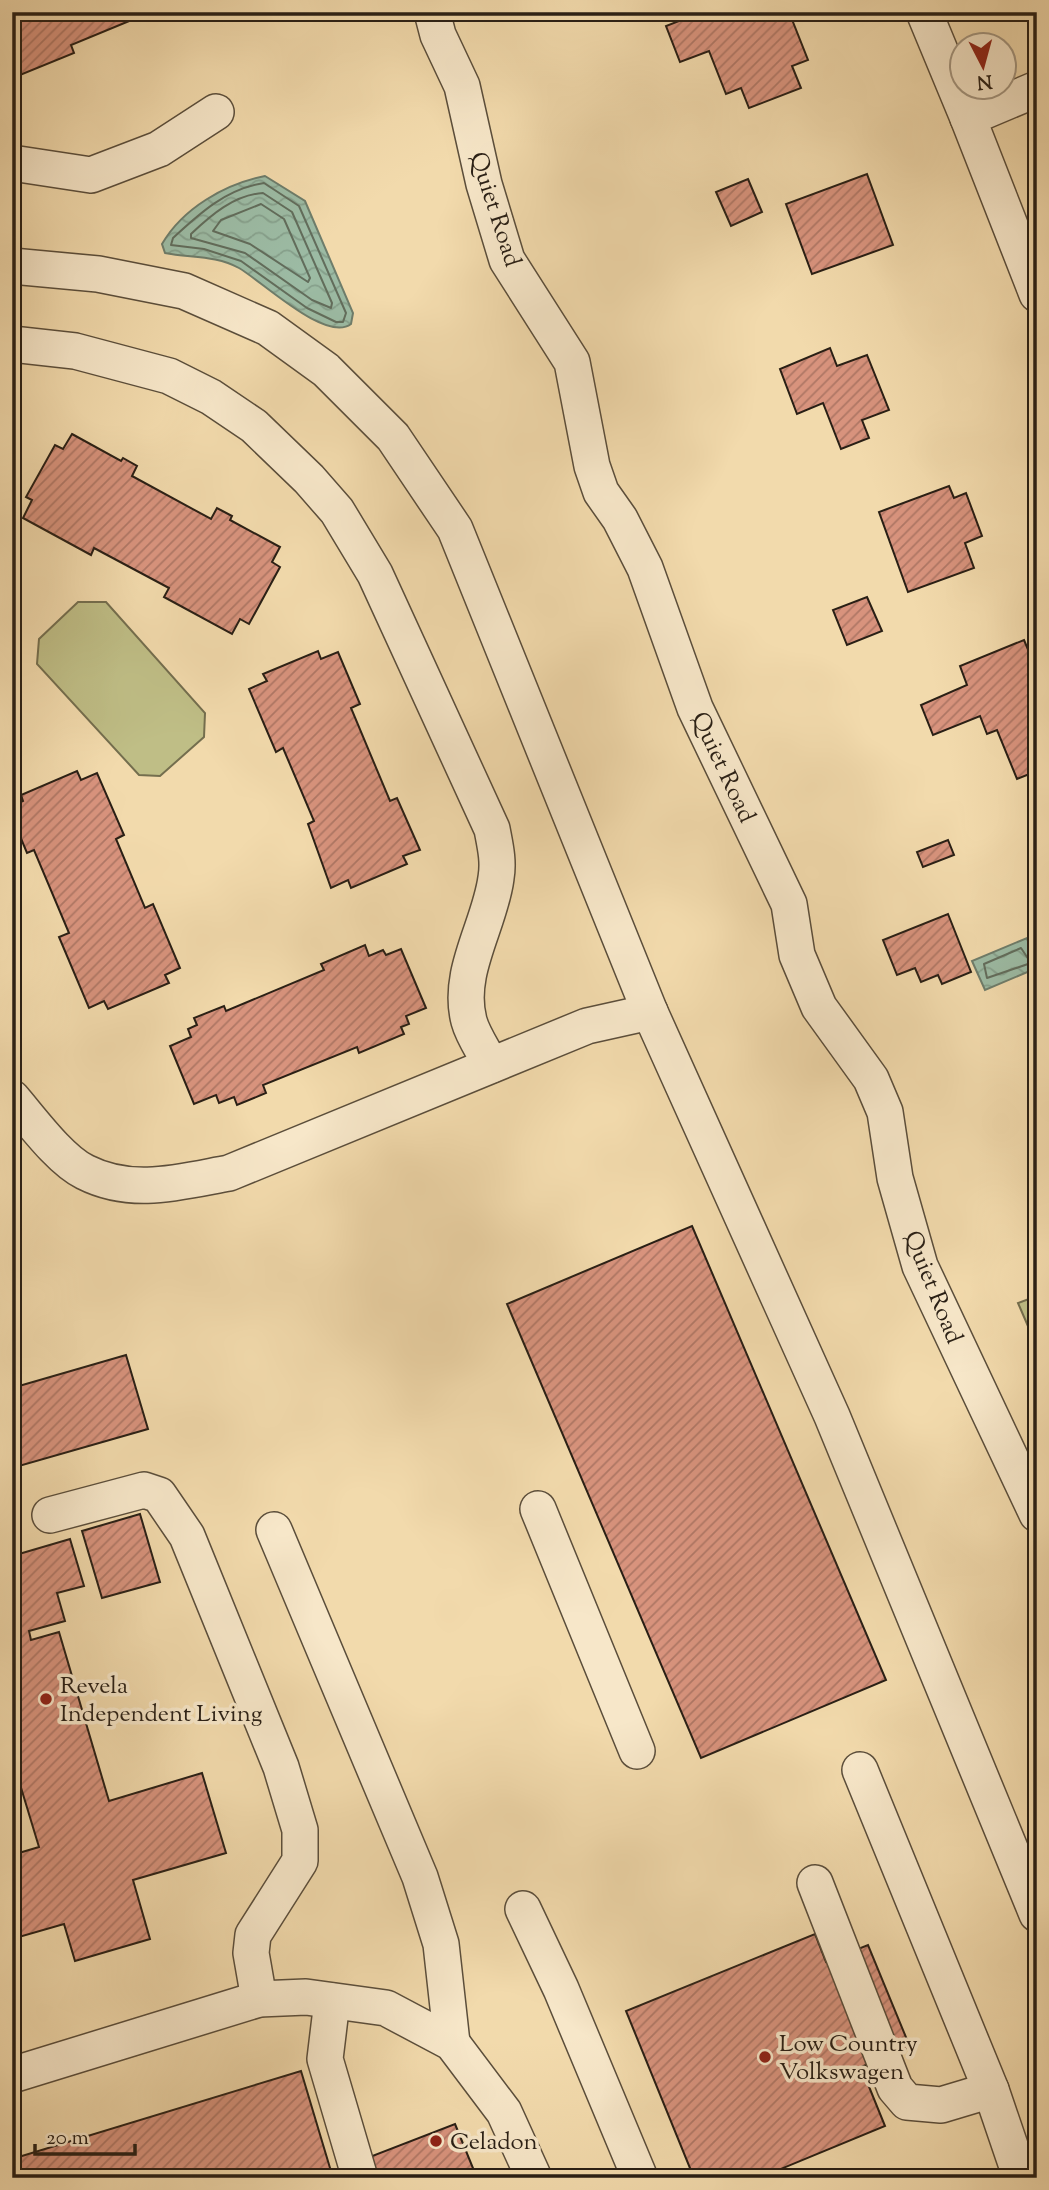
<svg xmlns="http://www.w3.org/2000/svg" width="1049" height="2190" font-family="'Sorts Mill Goudy',serif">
	<defs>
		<pattern id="water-waves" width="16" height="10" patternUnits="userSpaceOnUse" patternTransform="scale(1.75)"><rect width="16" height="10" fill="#9cbba4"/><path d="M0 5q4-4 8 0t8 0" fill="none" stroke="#86a08c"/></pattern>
		<pattern id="building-hatch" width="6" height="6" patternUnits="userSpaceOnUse" patternTransform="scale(1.75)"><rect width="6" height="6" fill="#d8937d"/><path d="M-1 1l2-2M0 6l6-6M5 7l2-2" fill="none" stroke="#af7765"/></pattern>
	</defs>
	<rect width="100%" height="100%" fill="#f2daac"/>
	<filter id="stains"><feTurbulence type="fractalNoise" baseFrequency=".00286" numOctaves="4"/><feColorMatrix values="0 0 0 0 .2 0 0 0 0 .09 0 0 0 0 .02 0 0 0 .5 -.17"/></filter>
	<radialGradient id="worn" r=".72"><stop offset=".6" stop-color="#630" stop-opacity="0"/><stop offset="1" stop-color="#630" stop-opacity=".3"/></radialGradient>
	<!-- green -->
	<g fill="#bfbe86" stroke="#746e4e" stroke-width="2">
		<polygon points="78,602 106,602 205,713 204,737 160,776 139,775 37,664 39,639"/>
		<polygon points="1037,1296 1037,1347 1018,1303"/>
	</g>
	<!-- water -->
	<g fill="url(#water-waves)" stroke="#6e7d6b" stroke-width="2">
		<path d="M265,176L305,201L353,313L351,324C326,343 263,282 239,268C216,255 190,258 165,253L162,244C183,208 225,184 265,176Z"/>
		<polygon points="1027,938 1037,968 985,990 972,961"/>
	</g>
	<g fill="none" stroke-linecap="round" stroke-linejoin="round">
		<!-- shore -->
		<g stroke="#626d5c" stroke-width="2">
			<path d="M264,183L299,206L346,313L343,322H336L307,308L241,261L204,249L171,245L173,238C200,213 226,189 264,183Z"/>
			<path d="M263,193L292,212L332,303L331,308L312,300L245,253L191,238V234C211,215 234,195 263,193Z"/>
			<polygon points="261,204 284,219 310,278 308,282 250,244 213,231 221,220"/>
			<polygon points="1021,948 1029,960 1028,964 987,978 984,964"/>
		</g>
	</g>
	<!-- building -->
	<g fill="url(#building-hatch)" stroke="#291f15" stroke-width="2">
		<polygon points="12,12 151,12 71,45 74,53 20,75 12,59"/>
		<polygon points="702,12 789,12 808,60 792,66 801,88 749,108 741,88 726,94 709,51 680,62 666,26"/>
		<polygon points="867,174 893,245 812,274 786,204"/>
		<polygon points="748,179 762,212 731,226 716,192"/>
		<polygon points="830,348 837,366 867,355 889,410 862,420 869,438 841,449 823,403 797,414 780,369"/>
		<polygon points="72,434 121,461 123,458 137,466 132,476 211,519 217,508 232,516 230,520 280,547 272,562 280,567 249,624 240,619 232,634 164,597 169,588 94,548 91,555 23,518 32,500 26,497 55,445 63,449"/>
		<polygon points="949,486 954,498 966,493 982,536 965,543 974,568 908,592 879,512"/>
		<polygon points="867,597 882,631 847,645 833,610"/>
		<polygon points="1024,640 1037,671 1037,715 1033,717 1037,726 1037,771 1017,779 997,730 987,734 980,716 933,735 921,705 967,685 960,666"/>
		<polygon points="318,651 321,659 338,652 360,704 351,708 390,801 397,798 420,850 403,856 407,864 351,888 348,880 331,888 308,824 314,821 283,748 276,752 249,689 267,681 263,674"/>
		<polygon points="77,771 81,780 97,773 124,835 116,839 145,908 153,904 180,968 165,975 169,983 108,1009 104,1001 89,1008 59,937 69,933 34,850 27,853 12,817 12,806 23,801 21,795"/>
		<polygon points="948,840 954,855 923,867 917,852"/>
		<polygon points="948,914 971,972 942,984 938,975 921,982 915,968 897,975 883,940"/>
		<polygon points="365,945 369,956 383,950 386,955 401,949 426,1008 406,1016 409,1024 401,1027 404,1034 359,1053 357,1047 263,1085 266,1093 237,1105 234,1097 219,1103 216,1095 194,1104 170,1046 191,1037 188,1029 197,1025 194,1018 224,1006 226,1011 324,970 321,964"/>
		<polygon points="692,1226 886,1680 701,1758 507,1304"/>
		<polygon points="126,1355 148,1429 12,1468 12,1388"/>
		<polygon points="140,1514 160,1582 102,1598 82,1531"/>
		<polygon points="12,1531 19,1554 70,1539 84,1586 57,1593 65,1621 29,1631 31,1640 59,1632 109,1801 202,1773 226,1853 133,1880 150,1939 75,1961 64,1924 12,1939 12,1855 39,1847 12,1758"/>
		<polygon points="815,1934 826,1962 868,1945 910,2047 861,2067 885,2126 759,2178 694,2178 626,2011"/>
		<polygon points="301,2071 333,2178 12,2178 12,2159"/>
		<polygon points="455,2124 477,2178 374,2178 367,2158"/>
	</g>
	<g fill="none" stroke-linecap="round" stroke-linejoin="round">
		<defs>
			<g id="minor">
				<polyline points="432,12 438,35 462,86 484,184 507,260 572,362 592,466 601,492 620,519 645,568 695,708 789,904 797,955 819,1007 871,1079 885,1112 895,1178 920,1266 1037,1514"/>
				<polyline points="924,12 968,118"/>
				<polyline points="1037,89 968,118 1037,294"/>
				<polyline points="12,163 91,175 159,149 216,112"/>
				<polyline points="12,266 98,274 184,291 268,328 326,370 393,437 455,529 650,1012 832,1416 1037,1914"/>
				<path d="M12,344L75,351L169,376L211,397L254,426L309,479L337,511L375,574L492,829C495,845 499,861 496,878C490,925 456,972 469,1021C473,1036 484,1051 491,1065"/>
				<path d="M12,1098C31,1120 60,1160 85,1172C132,1196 180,1182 229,1173L587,1026L650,1012"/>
				<polyline points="538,1509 637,1751"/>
				<polyline points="50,1515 144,1490 159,1495 187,1536 281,1767 300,1830 300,1861 253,1935 251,1953 259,1999"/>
				<polyline points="274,1530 420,1877 441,1944 452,2043"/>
				<polyline points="860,1770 991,2090 1021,2178"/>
				<polyline points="815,1883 895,2088 907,2102 941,2105 991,2090"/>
				<polyline points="523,1909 561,1989 640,2178"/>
				<polyline points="332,2001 325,2059 360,2178"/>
				<polyline points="12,2075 259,1999 306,1997 386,2008 452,2043 504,2112 534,2178"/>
			</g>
		</defs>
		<!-- minor casing -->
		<use href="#minor" stroke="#5b4e3b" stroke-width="38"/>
		<!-- minor -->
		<use href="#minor" stroke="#f7e7c9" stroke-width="35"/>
	</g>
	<!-- markers -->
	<g fill="#8f2418" stroke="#f7e7c9" stroke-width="2.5">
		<circle cx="46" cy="1699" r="7"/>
		<circle cx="765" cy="2057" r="7"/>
		<circle cx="436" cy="2141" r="7"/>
	</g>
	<g text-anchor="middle" stroke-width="7" stroke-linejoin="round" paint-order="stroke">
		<!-- street labels -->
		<g font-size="24" fill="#291f15" stroke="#f7e7c9">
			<text transform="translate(496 209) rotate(72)" y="8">Quiet Road</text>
			<text transform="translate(724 767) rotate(65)" y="8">Quiet Road</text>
			<text transform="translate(934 1287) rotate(68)" y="8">Quiet Road</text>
		</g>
		<!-- poi labels -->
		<g font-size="24" fill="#291f15" stroke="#f7e7c9" text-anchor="start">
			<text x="60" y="1693">Revela<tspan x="60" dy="28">Independent Living</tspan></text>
			<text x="779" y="2051">Low Country<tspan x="779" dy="28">Volkswagen</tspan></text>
			<text x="450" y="2149">Celadon</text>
		</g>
	</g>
	<!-- margin -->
	<rect width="1049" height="2190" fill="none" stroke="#f2daac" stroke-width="42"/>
	<rect x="14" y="14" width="1021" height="2162" fill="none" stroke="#291f15" stroke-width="3.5"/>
	<rect x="21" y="21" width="1007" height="2148" fill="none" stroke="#291f15" stroke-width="2"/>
	<!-- north arrow -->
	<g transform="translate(983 66) rotate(174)"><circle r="33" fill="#f7e7c9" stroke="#a59781" stroke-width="2"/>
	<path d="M0-5L12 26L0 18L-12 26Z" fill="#8f2418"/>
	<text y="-10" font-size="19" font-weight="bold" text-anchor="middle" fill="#291f15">N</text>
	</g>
	<!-- scale -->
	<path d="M35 2144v10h100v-10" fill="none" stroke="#291f15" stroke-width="3.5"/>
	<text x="46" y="2144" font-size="21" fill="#291f15" stroke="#f7e7c9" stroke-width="5" paint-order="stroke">20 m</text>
	<rect width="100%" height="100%" filter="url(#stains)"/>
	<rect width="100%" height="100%" fill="url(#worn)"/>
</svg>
